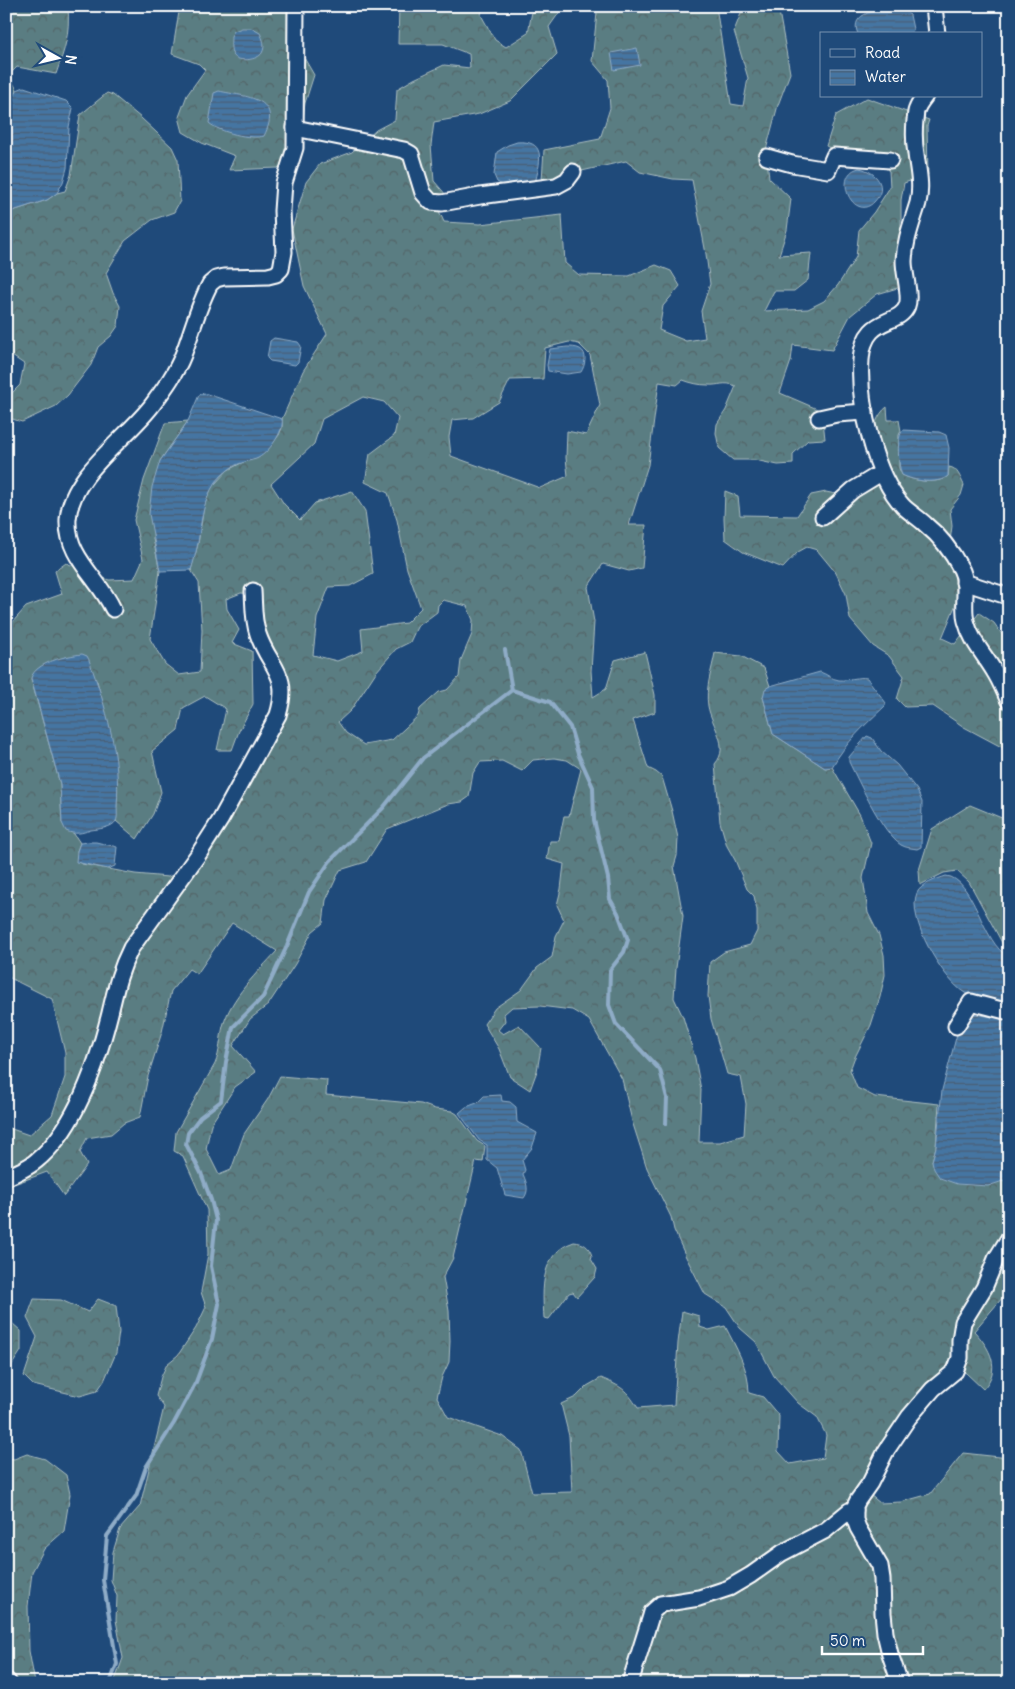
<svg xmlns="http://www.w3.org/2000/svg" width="1015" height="1689" font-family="Delius,sans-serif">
	<defs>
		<pattern id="forest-crowns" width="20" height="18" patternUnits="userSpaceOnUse" patternTransform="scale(1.25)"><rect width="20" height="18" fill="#5a7d82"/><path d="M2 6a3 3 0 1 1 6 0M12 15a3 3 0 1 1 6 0" fill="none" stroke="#536467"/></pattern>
		<pattern id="water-rules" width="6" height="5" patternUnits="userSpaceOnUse" patternTransform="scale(1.25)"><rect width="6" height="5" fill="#4575a2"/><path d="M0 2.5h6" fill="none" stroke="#495e73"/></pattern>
	</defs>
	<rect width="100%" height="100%" fill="#1f4a7a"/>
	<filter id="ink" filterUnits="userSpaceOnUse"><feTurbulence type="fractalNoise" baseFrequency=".02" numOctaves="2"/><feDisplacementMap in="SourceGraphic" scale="10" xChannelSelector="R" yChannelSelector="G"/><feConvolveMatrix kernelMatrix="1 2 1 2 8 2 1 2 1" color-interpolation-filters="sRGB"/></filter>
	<g filter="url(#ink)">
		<!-- forest -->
		<g fill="url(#forest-crowns)" stroke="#acbec0" fill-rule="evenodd">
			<path d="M6,6H68C70,35 65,48 56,74L17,67L9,75L17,90L6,118V37L10,36L6,32Z"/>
			<polygon points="180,6 288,6 292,37 314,75 305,103 300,145 278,168 229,170 235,156 202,143 183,132 179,117 187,95 205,70 199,64 172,54"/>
			<path d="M399,6H483L481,15L495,40L506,47L528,33L533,6H716L731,104L743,106L748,78L734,31L744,6H778L790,73L778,105L766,150L769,178L791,199L787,230L779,255L811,253L808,280L794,291H774L764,311L808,309L824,301L838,285L856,257L859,230L874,212L890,187L889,171L875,159L838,152L826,146L836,115L867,98L929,120L927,126L928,175L904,183L901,200V287L877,294L850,316L832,350L793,345L791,361L780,393L822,411L825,439L808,440L793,454V464L778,465L755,460H733L719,448L716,433L717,424L726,410L736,386C724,381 719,386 708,385C699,385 691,383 683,380L677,385L659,382L648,465L629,525H646L642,568L629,571L603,564L588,587L594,622L591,671L593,697L606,689L615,660L645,652L655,695V712L633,720L648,768L656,772L662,777L672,811L678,838L677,856L674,866L683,916L676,968L674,998L683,1017L695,1058L701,1090L699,1142H720L744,1135L746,1104L741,1077L727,1074L711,1019L708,996L710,962L724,952L750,945L757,931V910L754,896L747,889L735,860L727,846L720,822L715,764C731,746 711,725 708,706C705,688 712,670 715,653L741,656L764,668L770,686L767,688L763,697L773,734L825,768L832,767L860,815L871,843L863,878L868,913L879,935L884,955L885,975L880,997L871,1025L854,1059L850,1070L857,1088L875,1097L939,1104L936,1147L932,1161L1005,1182L1009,1179V1290L974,1331C990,1348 1002,1369 983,1389L966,1373L953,1367L885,1441L859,1486L880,1503L901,1502L930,1494L963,1453L1009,1458V1683H114L123,1658L116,1620L117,1596L111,1580L113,1552L120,1529L140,1506L164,1407L156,1396L161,1377L167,1364L178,1355L196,1328L206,1307L201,1292L208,1254L207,1210L183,1156L174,1151L176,1132L215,1064C220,1052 220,1039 223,1026C231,997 257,973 277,951L232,923L197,974L189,969L171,991L162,1032L148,1076L140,1117L124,1123L111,1134L87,1138L80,1152L87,1165L64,1196L47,1172L6,1187V1127L29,1135L52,1115L65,1077V1053L52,999L6,976V622L10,625L26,607L62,594L55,571L66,563L109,580L134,579L143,559L134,520L144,480L165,423L188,421L160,461L153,539L160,571L150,639L165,664L179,675L200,672L202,630L199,583L191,570L198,544L204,506L212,487L228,470L245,461L258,458L267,450L279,435L282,428V419L303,371L327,334L304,286L292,229L306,182L320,164L352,152L376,130L395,120L397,89L414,79L444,65L470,68L469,54L443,44H398ZM586,6L597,13L592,61L608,80L610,108L600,139L544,150L542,180L626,161L640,172L673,179L692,180L706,254L710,284L701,311L705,338L686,341L659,330L663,306L680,286L671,271L656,265L629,276L579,275L565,263L562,215L480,224L444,222L439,211L447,196L434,181L431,145L434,122L479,114L510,101L557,54L549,27L561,10ZM569,342L579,344L590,355L600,405L586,435L567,431L566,458L568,476L540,488L451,456L449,437L452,420L473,418L499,402L510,380L543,379L545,348ZM363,397L384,402L398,418L394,436L370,454L365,482L388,493L397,520L407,569L421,608L406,623L361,629L363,651L337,661L313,655L317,618L329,587L350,586L373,574L365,511L352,491L315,503L300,520L284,504L271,484L314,444L322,419ZM241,593L257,594L258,614L287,698L184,870L168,877L135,874L82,864L77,851L80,843L74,834L62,823L60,784L31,679C35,666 49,663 61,659L97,681C110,729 120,771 116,821L137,839L153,814L161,792L152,751L178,730L183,708L205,696L226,709L217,750H232L239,731L253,704L252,651L232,643L239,630L227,609L226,599ZM443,600L467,606L473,620L472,634L461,660L459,677L447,690L439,692L420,709L418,716L392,740L364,745L346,733L338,722L351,710L376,672L396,649L410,642L417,627L437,612L438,605ZM554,758L567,760L581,769L569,816H564L559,841H550L547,859L564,864L561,889L557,905L564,920L556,936L552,957L537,968L521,990L495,1008L484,1024L499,1049L510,1077L530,1090L537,1071L541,1048L519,1025L503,1034L498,1030L505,1021L504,1014L512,1007L540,1006L572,1010L589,1020L622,1079L632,1121L647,1168L671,1217L674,1230L686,1257L705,1294L726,1307L740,1328L756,1342L774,1376L798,1403L817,1417L826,1435L823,1458L790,1464L778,1451L779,1416L763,1397L749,1393C749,1368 736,1348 725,1326L709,1330L700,1327L699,1316L682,1311L678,1343L674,1405L638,1408C626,1389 622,1387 601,1378L587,1386L576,1397L561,1404L569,1436L572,1492L532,1493L521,1450L502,1436L448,1417L437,1397L442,1377L449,1362L450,1341L449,1311L443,1277L453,1258L476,1161L483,1162L485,1146L477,1141L457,1114L452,1111L435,1109L421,1104L326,1095L327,1080L280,1076L268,1099L244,1134L231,1170L219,1175L206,1149L211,1124L235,1087L256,1072L233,1046L250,1019L268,1005L295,964L312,932L323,923L326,900L340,870L366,862L387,829L448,804L462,802L469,797L473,773L480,762L502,761L522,771L533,760Z"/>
			<polygon points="107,93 113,95 141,118 172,147 178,160 180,201 174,212 152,220 125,241 106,273 113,293 120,306 118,326 111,336 98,347 91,365 68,395 56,406 22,422 6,417 6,395 9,396 20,385 24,364 9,354 6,354 6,213 47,200 57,193 65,191 71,175 80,115"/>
			<path d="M887,407L888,420H899L901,431L899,435V468L902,475C914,481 937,485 948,476L949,467C958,468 960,478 964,485L961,495L950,509L952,526L948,557L960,574V594L942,638L955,644L979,613L994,623L1006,640L1009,661V751L964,727L933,706L905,707L897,699L904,676L889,656L873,646L850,619L846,594L836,573L817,550L807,547L798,552L783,568L743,552L725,539L724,518L725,491L738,496L740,515L797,516L811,495L826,492L850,497L874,480C874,457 867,422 887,407Z"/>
			<polygon points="970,805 1009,821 1009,952 1006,950 969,882 957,871 944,873 920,885 919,870 932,829"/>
			<path d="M574,1242C584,1243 589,1246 592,1256L591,1259L597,1269L595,1277L577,1297L573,1292L569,1293L549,1319L544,1318C542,1289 540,1253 574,1242Z"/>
			<polygon points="34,1299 61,1300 88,1312 98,1299 116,1306 119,1332 116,1353 104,1381 97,1391 80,1396 33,1385 24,1376 37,1337 27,1318"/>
			<polygon points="6,1318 10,1319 12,1323 21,1331 21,1351 6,1374"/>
			<polygon points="27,1454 45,1459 66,1475 70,1494 64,1531 44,1549 32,1572 28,1606 29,1651 35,1683 6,1683 6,1458 14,1459"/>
		</g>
		<!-- water -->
		<g fill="url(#water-rules)" stroke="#8facc7">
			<path d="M896,7L902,9L910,15L913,29L912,34H858C848,12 881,9 896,7Z"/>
			<path d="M242,28H251L260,33C263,39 266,46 262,53C258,60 238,63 233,55C230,50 231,42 231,36L234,31Z"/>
			<polygon points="637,48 640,65 614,70 611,53"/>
			<polygon points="24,87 66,101 73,108 69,127 67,168 63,182 57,193 47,200 6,213 6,118 17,90"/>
			<path d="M219,91C246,97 284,97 264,136C251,140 219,132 209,123L214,93Z"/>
			<path d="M517,142C545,140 541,159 536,179L531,182L504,186L497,182L494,175L497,152L508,145Z"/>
			<path d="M859,168C876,171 889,187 874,202C854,223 831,175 859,168Z"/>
			<polygon points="274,338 298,342 301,346 298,362 295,365 270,361 267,358 270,341"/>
			<path d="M567,347C571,347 576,347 580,349C588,353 585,366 581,372L567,374L548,371L547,365L550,349Z"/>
			<path d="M204,393L282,419C285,431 267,455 256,459C246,462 236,463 228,470C204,488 202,516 198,543C196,552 194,561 191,570L160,571L149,514L152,487L160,461L188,421L199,395Z"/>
			<path d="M903,430L939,432L946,435L949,448L948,476C937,485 914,481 902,475C898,466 896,437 903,430Z"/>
			<path d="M82,654L87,656L89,660C106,706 121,757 117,806C117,810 118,818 116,821C112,828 98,829 91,830C82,833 75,835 66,831L62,823L60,784L31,678C36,662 66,656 82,654Z"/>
			<path d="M820,672C827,674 831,679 839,680C848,681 858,676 867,678L886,703L885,706C865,725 846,742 832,767L825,768L773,734L763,697L765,689L770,686Z"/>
			<path d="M867,736L872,738L881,751L897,765L917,790L922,802L921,847L917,849C912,848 906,848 901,845C883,834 859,782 849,762V757Z"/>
			<polygon points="88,842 96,842 117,847 115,866 108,869 76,862 77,851 80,843"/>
			<path d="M946,876C974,878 982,944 1009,957V1004C994,1002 978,1000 965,993C943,980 906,918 917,893C921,884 937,879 946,876Z"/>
			<polygon points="970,1013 1009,1020 1009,1179 988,1186 957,1184 940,1178 934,1169 932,1161 936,1147 942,1090 957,1034 962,1022"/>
			<path d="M501,1095L502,1101L510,1102L516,1107L517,1122L537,1133L532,1148L522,1160L525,1170L523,1174C526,1182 530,1190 524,1198L505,1195L497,1168L487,1160V1145L479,1140L459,1113L466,1107L477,1103L484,1096Z"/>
		</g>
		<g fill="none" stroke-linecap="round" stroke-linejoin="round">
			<!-- stream -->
			<g stroke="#8facc7" stroke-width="4">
				<polyline points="505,650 512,690 550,702 570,727 578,754 593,787 594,820 608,878 610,899 618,913 628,940 624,952 610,970 609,1005 616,1024 660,1070 667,1098 666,1124"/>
				<polyline points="110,1683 117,1664 103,1580 107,1536 136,1496 146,1467 174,1423 196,1382 212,1339 219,1304 211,1266 216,1220 211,1200 201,1173 186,1144 188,1133 200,1117 221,1101 226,1062 233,1027 263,997 287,946 309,892 330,861 383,808 423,758 512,690"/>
			</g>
			<defs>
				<g id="minor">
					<polyline points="934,6 937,34"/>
					<path d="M925,96C922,100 918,105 917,109C915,112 916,117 915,120C914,131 914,143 916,154C918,171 922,185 918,203C912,223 905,240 904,261C904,274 911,296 907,306C899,327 864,314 861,360C858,402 874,475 903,506C910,513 919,518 926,525C941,537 952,552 961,569C969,584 962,605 966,621C971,641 984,654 994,671C1000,680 1004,691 1009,701"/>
					<polyline points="295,128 404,150 411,154 423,193 431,202 442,203 480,196 556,186 567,180 573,172"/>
					<polyline points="767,157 792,164 828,170 834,156 890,160"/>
					<polyline points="819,418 837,414 865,412"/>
					<polyline points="823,517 853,490 881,473"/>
					<polyline points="964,582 1004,595"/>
					<path d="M113,609C99,578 66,557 68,519C71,474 128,438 153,404C164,389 176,373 183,355C192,332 198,306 210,284L216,279L224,277L268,276L276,274L281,269L284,252L282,211L284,183L295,148L296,6"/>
					<polyline points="956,1026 971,1002 1009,1012"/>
					<path d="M6,1178C16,1172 27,1169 36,1161C76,1129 98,1061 110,1013C116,988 119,972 131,948L198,855L221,819L278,715C291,672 269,668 258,634C253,620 254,606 253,591"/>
					<polyline points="6,1680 9,1683"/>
					<polyline points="630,1683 650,1619 652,1612 661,1604 699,1598 729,1588 751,1575 782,1553 826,1530 849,1511 855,1510"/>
					<polyline points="900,1683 890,1654 885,1633 883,1613 882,1579 880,1566 858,1528 855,1520 855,1506 858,1500 870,1483 886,1451 909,1417 933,1389 955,1371 960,1358 960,1340 963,1322 984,1288 996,1259 1009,1238"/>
				</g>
			</defs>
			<!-- minor casing -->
			<use href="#minor" stroke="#fff" stroke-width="19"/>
			<!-- minor -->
			<use href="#minor" stroke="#1f4a7a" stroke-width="15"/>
		</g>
	</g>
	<!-- margin -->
	<rect width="1015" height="1689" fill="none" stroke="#1f4a7a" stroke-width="25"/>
	<rect x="12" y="12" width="990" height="1664" fill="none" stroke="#fff" stroke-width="2" filter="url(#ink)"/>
	<!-- legend -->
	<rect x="820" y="32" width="162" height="65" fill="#1f4a7a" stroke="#7992af"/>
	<rect x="830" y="49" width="25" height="8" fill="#1f4a7a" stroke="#7992af"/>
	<text x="865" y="58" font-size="15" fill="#ffffff">Road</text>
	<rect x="830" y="70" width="25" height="15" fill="url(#water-rules)" stroke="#7992af"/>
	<text x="865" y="82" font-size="15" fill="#ffffff">Water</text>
	<!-- north arrow -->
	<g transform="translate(58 58) rotate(98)" stroke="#1f4a7a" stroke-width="4" paint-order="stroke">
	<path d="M0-4L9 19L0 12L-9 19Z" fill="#ffffff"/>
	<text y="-8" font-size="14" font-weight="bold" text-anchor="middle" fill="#ffffff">N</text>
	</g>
	<!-- scale -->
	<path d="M822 1646v8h101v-8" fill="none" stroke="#ffffff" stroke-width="2.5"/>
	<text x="830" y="1646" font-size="15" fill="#ffffff" stroke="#1f4a7a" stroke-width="4" paint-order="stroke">50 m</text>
</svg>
